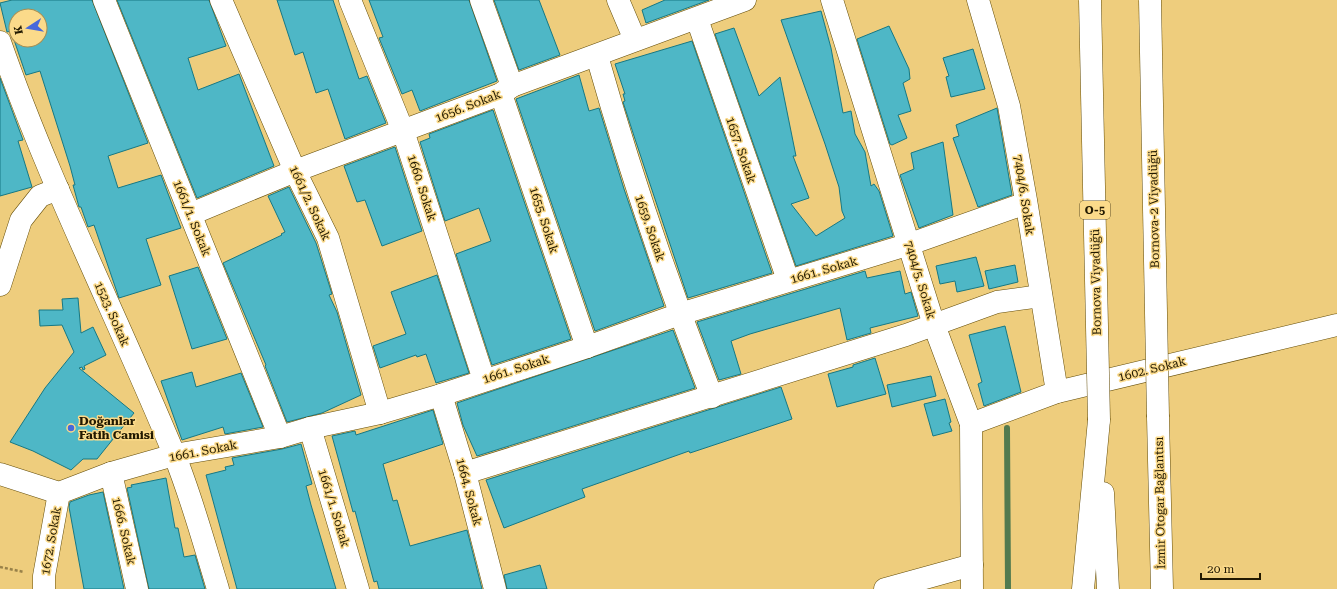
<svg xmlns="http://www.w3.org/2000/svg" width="1337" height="589" font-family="'Roboto Serif',serif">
	<rect width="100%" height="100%" fill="#eecd7d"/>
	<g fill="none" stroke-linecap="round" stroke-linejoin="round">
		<!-- stream -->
		<polyline stroke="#527a4f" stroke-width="6" points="1007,428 1008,589"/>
	</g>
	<!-- building -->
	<g fill="#4eb7c6" stroke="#167884" fill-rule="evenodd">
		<path d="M12,0H92L148,143L108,156L118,188L161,175L181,228L146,239L161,285L119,298L94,225L88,227L81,207H79L73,185H75L70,166L40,71L26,75L11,31L7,32L0,3ZM16,16H40V40H16Z"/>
		<polygon points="117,0 209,0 226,46 188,58 198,90 239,74 274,166 197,198"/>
		<polygon points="277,0 333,0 359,79 367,76 386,123 345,139 328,89 316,93 303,52 295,55"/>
		<polygon points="369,0 469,0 497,81 420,111 412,90 402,94 379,38 383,37"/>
		<polygon points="494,0 539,0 560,55 519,70"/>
		<polygon points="665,0 709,0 646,23 642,10"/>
		<polygon points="821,11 831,48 843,113 851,111 855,134 865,152 871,186 874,184 879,191 893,236 796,266 715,34 734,28 759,96 780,77 796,156 793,156 809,198 791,204 816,236 845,218 842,211 839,187 825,144 781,20"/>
		<polygon points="889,26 909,69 910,79 903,83 911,111 898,115 907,138 892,145 890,144 857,39"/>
		<polygon points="692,41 772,273 688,298 635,139 623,102 625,101 623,94 625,94 615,64"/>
		<polygon points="973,49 985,89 951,97 946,77 949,76 943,58"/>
		<polygon points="579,75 589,111 599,108 624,189 664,306 595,331 516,99"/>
		<polygon points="0,78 23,140 18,141 32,187 0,196"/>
		<polygon points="997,108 1012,195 978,207 953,138 959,136 956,125"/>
		<polygon points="493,110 571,339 492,365 456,254 491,241 479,208 445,221 420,142 430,138 429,134"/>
		<polygon points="943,142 953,215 919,228 900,175 914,169 911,153"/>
		<polygon points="395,147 422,231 382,246 365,200 357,202 344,166"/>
		<polygon points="289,187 316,243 332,294 329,295 337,312 361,395 322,413 287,422 265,366 266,365 223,263 282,235 281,234 285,232 268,196"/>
		<polygon points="976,257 984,286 957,292 955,281 940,284 936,266"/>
		<polygon points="1015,265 1018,282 989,289 985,271"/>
		<polygon points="198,267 227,339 192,349 169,276"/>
		<polygon points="865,271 867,278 900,271 905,294 911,292 918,316 870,328 871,333 847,340 840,308 750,334 731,341 741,374 719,380 697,322"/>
		<polygon points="437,275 469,373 436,383 426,354 417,357 416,355 380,368 373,346 406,334 391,292"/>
		<polygon points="78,298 81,333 93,327 106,355 84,366 85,369 83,370 82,367 79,368 134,413 97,459 83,459 71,470 33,451 10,442 45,388 74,352 62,325 40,326 39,310 63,310 62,299"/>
		<polygon points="1005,326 1021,392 984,406 978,384 982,382 969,335"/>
		<polygon points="673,330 695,388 477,456 463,425 457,403"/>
		<polygon points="875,358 886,394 837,407 828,374 853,367 853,365"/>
		<polygon points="192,372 196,387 241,373 263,427 225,434 223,427 182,440 161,381"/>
		<polygon points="931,376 936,396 892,407 887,385"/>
		<polygon points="781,387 792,419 690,453 689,451 582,489 585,497 504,528 486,480"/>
		<polygon points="945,399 951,422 949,423 952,431 933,436 924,404"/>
		<polygon points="433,410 443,444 383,464 393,501 397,500 410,546 467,530 482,589 379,589 377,581 374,582 355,511 353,512 332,436 355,431 356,435"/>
		<polygon points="301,444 312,484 306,486 311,505 336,589 237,589 206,475 226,470 225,467 234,465 232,458 282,449"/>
		<polygon points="166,478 175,528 178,528 184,557 195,555 205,589 149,589 127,488 132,487 131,485"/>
		<polygon points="103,492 124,589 84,589 69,507 70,502 89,495"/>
		<polygon points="540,565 547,589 507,589 504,575"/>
	</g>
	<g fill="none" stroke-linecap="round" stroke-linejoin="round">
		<defs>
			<g id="street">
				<polyline points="104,0 280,437"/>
				<polyline points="221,0 295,171 328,238 380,413"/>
				<polyline points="350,0 403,131 484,380"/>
				<polyline points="481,0 512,86"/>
				<polyline points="618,0 635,40"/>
				<polyline points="832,0 934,325 971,424 972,589"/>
				<polyline points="978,0 1009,106 1026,200 1057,392"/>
				<polyline points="697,19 788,280"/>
				<path d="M0,42C49,183 117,316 174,454C192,498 204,544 218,589"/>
				<path d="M597,56C630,172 668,285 712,397"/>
				<polyline points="501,94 587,347"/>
				<polyline points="191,214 295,171 501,94 512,86 745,0"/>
				<polyline points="0,285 21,220 40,196 58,189"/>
				<polyline points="441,395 465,473 495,589"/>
				<polyline points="310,428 358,589"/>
				<polyline points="111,473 137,589"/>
				<polyline points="465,473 906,335 997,302 1041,296"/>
				<polyline points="0,474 59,493 111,473 174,455 280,437 310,428 380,413 441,395 587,347 680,314 910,244 1026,203"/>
				<polyline points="44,589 44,576 59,493"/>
				<polyline points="885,589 972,565"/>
			</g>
			<polyline id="secondary" points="971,424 1057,392 1337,325"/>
			<g id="highway">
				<polyline points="1158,417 1162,589"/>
				<polyline points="1103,493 1108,589"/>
				<polyline points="1083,589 1099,420"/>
			</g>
		</defs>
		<!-- street casing -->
		<use href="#street" stroke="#644d08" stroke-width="23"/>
		<!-- secondary casing -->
		<use href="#secondary" stroke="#644d08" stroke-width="23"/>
		<!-- highway casing -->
		<use href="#highway" stroke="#644d08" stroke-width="23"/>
		<!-- path -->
		<polyline stroke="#988149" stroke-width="2.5" stroke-dasharray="3 2" stroke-linecap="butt" points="0,567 24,572"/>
		<!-- street -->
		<use href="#street" stroke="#fff" stroke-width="22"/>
		<!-- secondary -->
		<use href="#secondary" stroke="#fff" stroke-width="22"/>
		<!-- highway -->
		<use href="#highway" stroke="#fff" stroke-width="22"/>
		<defs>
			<g id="highway-bridge">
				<polyline points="1090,0 1099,420"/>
				<polyline points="1150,0 1158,417"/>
			</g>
		</defs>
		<!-- highway-bridge casing -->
		<use href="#highway-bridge" stroke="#644d08" stroke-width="23" stroke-linecap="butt"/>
		<!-- highway-bridge -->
		<use href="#highway-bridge" stroke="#fff" stroke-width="22"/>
	</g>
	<!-- markers -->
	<circle fill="#4768db" stroke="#fbda8a" stroke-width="1.5" cx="71" cy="428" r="4"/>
	<g text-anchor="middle" stroke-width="3" stroke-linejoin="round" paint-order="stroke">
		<!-- shield labels -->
		<rect fill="#fbda8a" stroke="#63532a" stroke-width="1" x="1080" y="201" width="30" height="18" rx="3"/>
		<g font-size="11" font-weight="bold" fill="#221901">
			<text x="1095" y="214">O-5</text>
		</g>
		<!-- street labels -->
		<g font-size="12" fill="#221901" stroke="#fbda8a">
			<text transform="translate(468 106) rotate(-21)" y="4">1656. Sokak</text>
			<text transform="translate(741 150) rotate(71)" y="4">1657. Sokak</text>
			<text transform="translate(422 188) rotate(72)" y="4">1660. Sokak</text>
			<text transform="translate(1024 195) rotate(81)" y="4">7404/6. Sokak</text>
			<text transform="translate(310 203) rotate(65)" y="4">1661/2. Sokak</text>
			<text transform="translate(1154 209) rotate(-91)" y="4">Bornova-2 Viyadüğü</text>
			<text transform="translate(192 218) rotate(68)" y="4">1661/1. Sokak</text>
			<text transform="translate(544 220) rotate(72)" y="4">1655. Sokak</text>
			<text transform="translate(650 228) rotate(71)" y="4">1659. Sokak</text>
			<text transform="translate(824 270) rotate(-16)" y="4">1661. Sokak</text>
			<text transform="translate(920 280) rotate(73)" y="4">7404/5. Sokak</text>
			<text transform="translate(1096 282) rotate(-91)" y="4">Bornova Viyadüğü</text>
			<text transform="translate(112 314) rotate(66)" y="4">1523. Sokak</text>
			<text transform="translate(516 369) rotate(-18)" y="4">1661. Sokak</text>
			<text transform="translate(1152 369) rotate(-14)" y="4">1602. Sokak</text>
			<text transform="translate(203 451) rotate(-11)" y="4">1661. Sokak</text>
			<text transform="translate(469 492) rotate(75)" y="4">1664. Sokak</text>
			<text transform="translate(1160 503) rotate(-91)" y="4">İzmir Otogar Bağlantısı</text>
			<text transform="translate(334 508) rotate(73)" y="4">1661/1. Sokak</text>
			<text transform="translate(124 531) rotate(77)" y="4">1666. Sokak</text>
			<text transform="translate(51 541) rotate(-80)" y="4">1672. Sokak</text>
		</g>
		<!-- poi labels -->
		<g font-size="12" font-weight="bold" fill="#221901" stroke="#fbda8a" text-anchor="start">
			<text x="79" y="425">Doğanlar<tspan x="79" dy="14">Fatih Camisi</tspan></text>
		</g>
	</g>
	<!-- north arrow -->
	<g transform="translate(28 28) rotate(258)"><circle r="19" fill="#fbda8a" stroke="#a48d53"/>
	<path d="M0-3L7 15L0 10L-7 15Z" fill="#4768db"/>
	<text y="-6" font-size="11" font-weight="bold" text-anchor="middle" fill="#221901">K</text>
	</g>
	<!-- scale -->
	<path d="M1201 573v6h59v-6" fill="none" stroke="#221901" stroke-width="2"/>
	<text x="1207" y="573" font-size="12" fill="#221901" stroke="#fbda8a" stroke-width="3" paint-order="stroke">20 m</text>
</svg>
